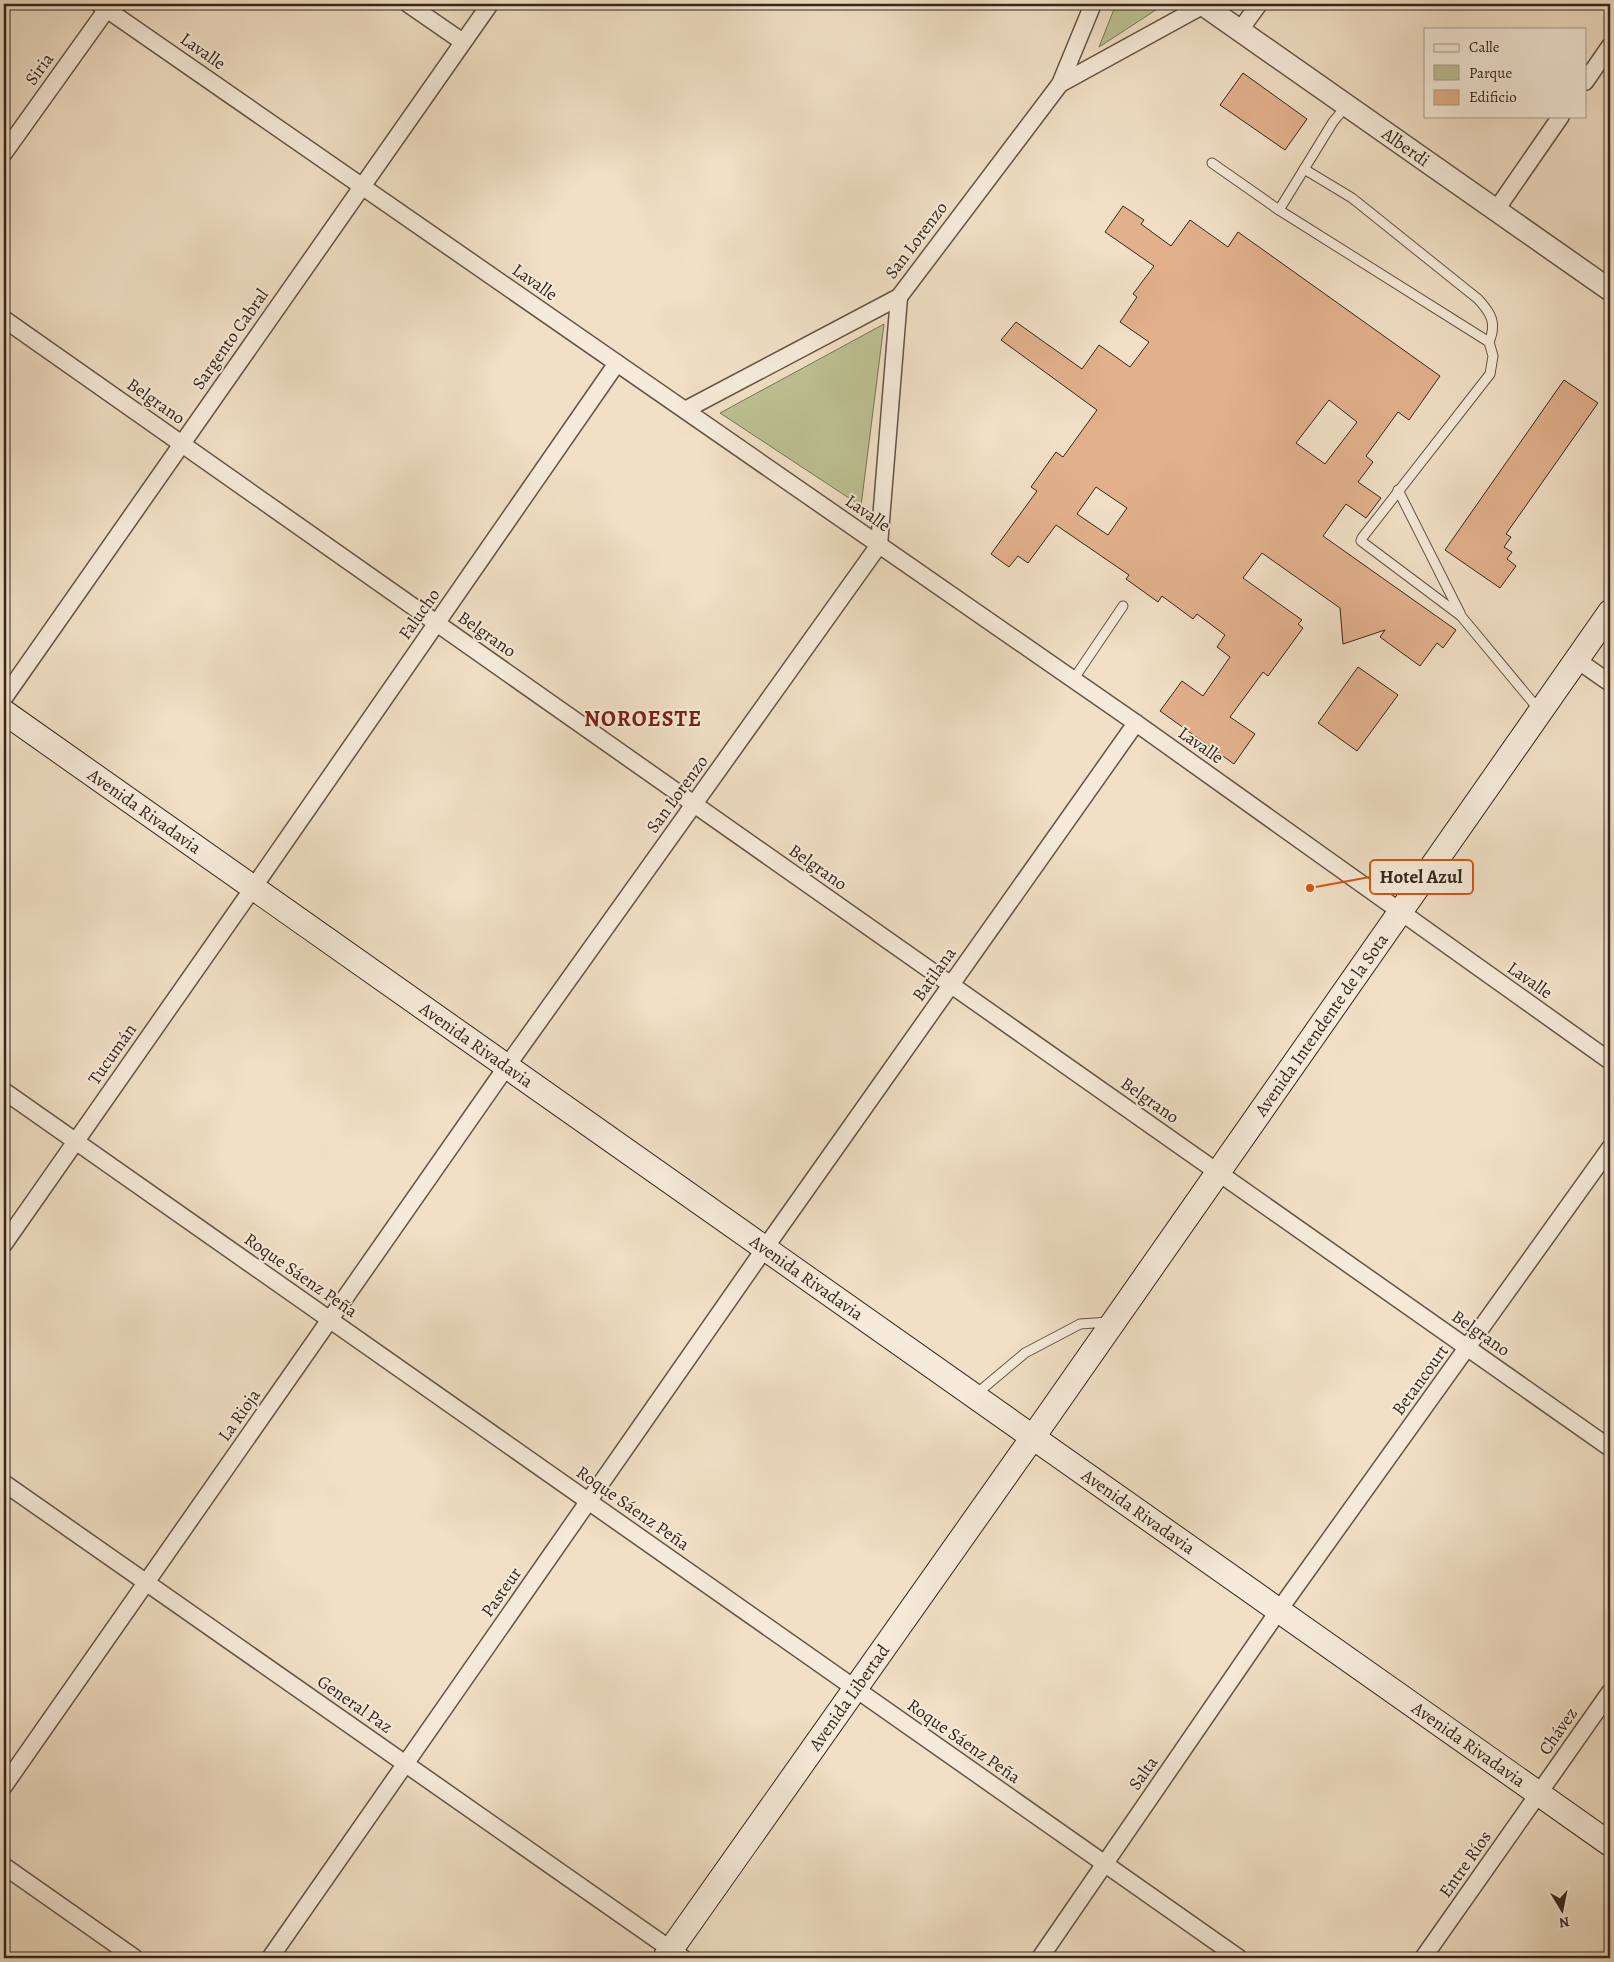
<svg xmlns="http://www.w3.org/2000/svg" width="1614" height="1962" font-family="Alegreya,serif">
	<rect width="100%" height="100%" fill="#f1e0c6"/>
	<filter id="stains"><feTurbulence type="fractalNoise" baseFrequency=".004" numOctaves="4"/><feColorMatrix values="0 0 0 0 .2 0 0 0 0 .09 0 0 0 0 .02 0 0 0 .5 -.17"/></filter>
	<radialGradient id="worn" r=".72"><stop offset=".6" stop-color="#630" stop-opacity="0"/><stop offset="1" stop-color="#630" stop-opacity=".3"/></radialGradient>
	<!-- green -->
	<g fill="#bdc193" stroke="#787458">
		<polygon points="1116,4 1165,4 1099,47"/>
		<polygon points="884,324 861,506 720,413"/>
	</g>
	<!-- building -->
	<g fill="#e2b18c" stroke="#34261c" fill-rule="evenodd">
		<polygon points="1243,73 1307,119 1285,150 1220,105"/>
		<path d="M1123,206L1144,220L1141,224L1171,246L1190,220L1228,247L1238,232L1440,376L1409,420L1398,412L1366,456L1373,462L1358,482L1381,498L1366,518L1346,504L1323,536L1456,630L1443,648L1437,643L1420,666L1380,637L1385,630L1343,644L1340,608L1262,553L1243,578L1302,620L1298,624L1303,628L1268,676L1263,672L1230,717L1255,734L1234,764L1160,711L1182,681L1203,696L1230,657L1217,647L1225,635L1197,614L1193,619L1162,596L1158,602L1126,579L1129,575L1056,525L1028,563L1018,556L1009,567L991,554L1037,491L1031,487L1056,452L1063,457L1097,410L1001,340L1016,322L1082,369L1099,345L1130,367L1149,342L1120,322L1137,297L1133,294L1154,266L1105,232ZM1329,400L1357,422L1325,464L1296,443ZM1096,487L1127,508L1108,535L1077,514Z"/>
		<polygon points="1564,380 1598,403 1506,534 1511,537 1504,547 1512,552 1507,559 1516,566 1500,588 1445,550"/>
		<polygon points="1358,667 1398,695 1357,751 1318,723"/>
	</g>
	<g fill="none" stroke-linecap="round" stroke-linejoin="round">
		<defs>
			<g id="service">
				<polyline points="1212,163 1279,210 1489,342 1493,356 1490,374 1362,538 1361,541 1461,616 1540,711"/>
				<path d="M1304,169L1352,198L1478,299C1491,313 1497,323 1489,342"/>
				<polyline points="1279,210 1333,122 1347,105"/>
				<polyline points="1398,490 1460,613"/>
				<polyline points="1073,680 1123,606"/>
				<polyline points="975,1395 1025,1353 1080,1324 1109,1322"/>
			</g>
			<g id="minor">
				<polyline points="99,4 1136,723 1610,1061"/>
				<polyline points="408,4 463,42"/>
				<polyline points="1240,30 1259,4"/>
				<polyline points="1585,82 1610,46"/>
				<polyline points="1060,84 1204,5"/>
				<polyline points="4,153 107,9"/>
				<polyline points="1496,210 1561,116"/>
				<polyline points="4,319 1610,1448"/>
				<polyline points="685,410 899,297 1060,84 1093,4"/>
				<polyline points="1577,660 1610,683"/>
				<polyline points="4,698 490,4"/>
				<polyline points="4,1091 1239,1958"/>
				<polyline points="4,1244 253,888 617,363"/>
				<polyline points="4,1483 683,1958"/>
				<polyline points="4,1786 507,1066 879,545 899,297"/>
				<polyline points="4,1866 135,1958"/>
				<polyline points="270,1958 765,1248 1136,723"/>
				<polyline points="1040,1958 1279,1610 1610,1148"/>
				<polyline points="1423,1958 1610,1692"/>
			</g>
			<g id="tertiary">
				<path id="s1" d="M1202,4L1610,290"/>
			</g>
			<g id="secondary">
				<path id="s2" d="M4,712L1610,1844"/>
				<path id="s3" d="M665,1958L1033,1437L1610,612"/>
			</g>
		</defs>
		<!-- service casing -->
		<use href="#service" stroke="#635446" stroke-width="11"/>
		<!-- minor casing -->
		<use href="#minor" stroke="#635446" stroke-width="19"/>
		<!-- tertiary casing -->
		<use href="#tertiary" stroke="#635446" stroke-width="24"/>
		<!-- secondary casing -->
		<use href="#secondary" stroke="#34261c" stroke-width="26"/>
		<!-- service -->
		<use href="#service" stroke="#f6ebda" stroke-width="9"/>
		<!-- minor -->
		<use href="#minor" stroke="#f6ebda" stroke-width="16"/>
		<!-- tertiary -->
		<use href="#tertiary" stroke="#f6ebda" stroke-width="21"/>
		<!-- secondary -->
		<use href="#secondary" stroke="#f6ebda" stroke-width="24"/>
	</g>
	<g text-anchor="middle" stroke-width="4" stroke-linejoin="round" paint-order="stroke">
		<!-- street labels -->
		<g font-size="18" fill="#34261c" stroke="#f6ebda">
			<text transform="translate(203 51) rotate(35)" y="6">Lavalle</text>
			<text transform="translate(39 69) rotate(-54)" y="6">Siria</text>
			<text dy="6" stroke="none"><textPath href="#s1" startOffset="249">Alberdi</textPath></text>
			<text transform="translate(916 240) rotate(-53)" y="6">San Lorenzo</text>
			<text transform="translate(535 282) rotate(35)" y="6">Lavalle</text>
			<text transform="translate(230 339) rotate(-55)" y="6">Sargento Cabral</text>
			<text transform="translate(156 401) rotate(35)" y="6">Belgrano</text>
			<text transform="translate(868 513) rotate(35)" y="6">Lavalle</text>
			<text transform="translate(419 614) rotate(-55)" y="6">Falucho</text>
			<text transform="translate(487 634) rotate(35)" y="6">Belgrano</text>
			<text transform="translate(1201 745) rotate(35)" y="6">Lavalle</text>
			<text transform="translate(677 794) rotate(-54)" y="6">San Lorenzo</text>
			<text dy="6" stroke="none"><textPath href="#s2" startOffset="172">Avenida Rivadavia</textPath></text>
			<text transform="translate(818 867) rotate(35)" y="6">Belgrano</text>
			<text transform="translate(934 974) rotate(-55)" y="6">Batilana</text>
			<text transform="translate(1530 980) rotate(35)" y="6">Lavalle</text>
			<text dy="6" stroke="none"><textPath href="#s3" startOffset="1141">Avenida Intendente de la Sota</textPath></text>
			<text dy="6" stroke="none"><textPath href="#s2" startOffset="578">Avenida Rivadavia</textPath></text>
			<text transform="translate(112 1054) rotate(-55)" y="6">Tucumán</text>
			<text transform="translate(1150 1100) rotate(35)" y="6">Belgrano</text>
			<text transform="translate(301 1275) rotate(35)" y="6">Roque Sáenz Peña</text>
			<text dy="6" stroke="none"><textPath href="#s2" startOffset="982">Avenida Rivadavia</textPath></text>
			<text transform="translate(1481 1333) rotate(35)" y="6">Belgrano</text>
			<text transform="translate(1420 1380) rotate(-54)" y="6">Betancourt</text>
			<text transform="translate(239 1415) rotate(-55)" y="6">La Rioja</text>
			<text transform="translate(633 1508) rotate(35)" y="6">Roque Sáenz Peña</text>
			<text dy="6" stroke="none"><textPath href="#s2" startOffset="1388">Avenida Rivadavia</textPath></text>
			<text transform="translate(501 1592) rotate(-55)" y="6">Pasteur</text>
			<text dy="6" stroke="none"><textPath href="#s3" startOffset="319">Avenida Libertad</textPath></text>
			<text transform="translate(355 1704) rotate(35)" y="6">General Paz</text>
			<text transform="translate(1558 1731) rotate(-55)" y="6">Chávez</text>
			<text transform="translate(964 1741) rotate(35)" y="6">Roque Sáenz Peña</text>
			<text dy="6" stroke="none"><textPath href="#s2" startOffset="1792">Avenida Rivadavia</textPath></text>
			<text transform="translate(1143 1773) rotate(-55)" y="6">Salta</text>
			<text transform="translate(1465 1864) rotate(-55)" y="6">Entre Ríos</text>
		</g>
		<!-- district labels -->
		<g font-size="22" font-weight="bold" letter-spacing="1" fill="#7a1f14" stroke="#f6ebda">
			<text x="643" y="726">NOROESTE</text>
		</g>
	</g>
	<!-- callouts -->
	<path fill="none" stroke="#d6540e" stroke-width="2" d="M1310 888L1370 877"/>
	<circle fill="#d6540e" stroke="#f6ebda" stroke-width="2" cx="1310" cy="888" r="5"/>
	<rect fill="#f6ebda" stroke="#d6540e" stroke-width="2" x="1370" y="860" width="103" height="34" rx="5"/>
	<g font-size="19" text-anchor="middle" font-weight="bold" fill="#34261c">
		<text x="1421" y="883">Hotel Azul</text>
	</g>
	<!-- margin -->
	<rect width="1614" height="1962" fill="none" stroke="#f1e0c6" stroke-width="20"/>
	<rect x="5" y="5" width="1604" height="1952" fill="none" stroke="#34261c" stroke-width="2.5"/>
	<rect x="10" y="10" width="1594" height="1942" fill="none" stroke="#34261c"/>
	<!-- legend -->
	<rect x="1424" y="28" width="162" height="90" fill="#f6ebda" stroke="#a89c8e"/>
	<rect x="1434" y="44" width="25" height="8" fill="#f6ebda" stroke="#a89c8e"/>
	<text x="1469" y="52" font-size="15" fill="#34261c">Calle</text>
	<rect x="1434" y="65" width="25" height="15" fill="#bdc193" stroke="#a89c8e"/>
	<text x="1469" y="78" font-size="15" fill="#34261c">Parque</text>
	<rect x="1434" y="90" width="25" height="15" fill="#e2b18c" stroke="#a89c8e"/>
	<text x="1469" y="102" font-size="15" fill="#34261c">Edificio</text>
	<!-- north arrow -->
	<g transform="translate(1562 1910) rotate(170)" stroke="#f6ebda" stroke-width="4" paint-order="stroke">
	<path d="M0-4L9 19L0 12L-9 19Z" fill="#34261c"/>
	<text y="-8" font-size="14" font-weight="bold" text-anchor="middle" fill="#34261c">N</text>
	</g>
	<rect width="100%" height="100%" filter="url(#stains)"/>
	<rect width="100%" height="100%" fill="url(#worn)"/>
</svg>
